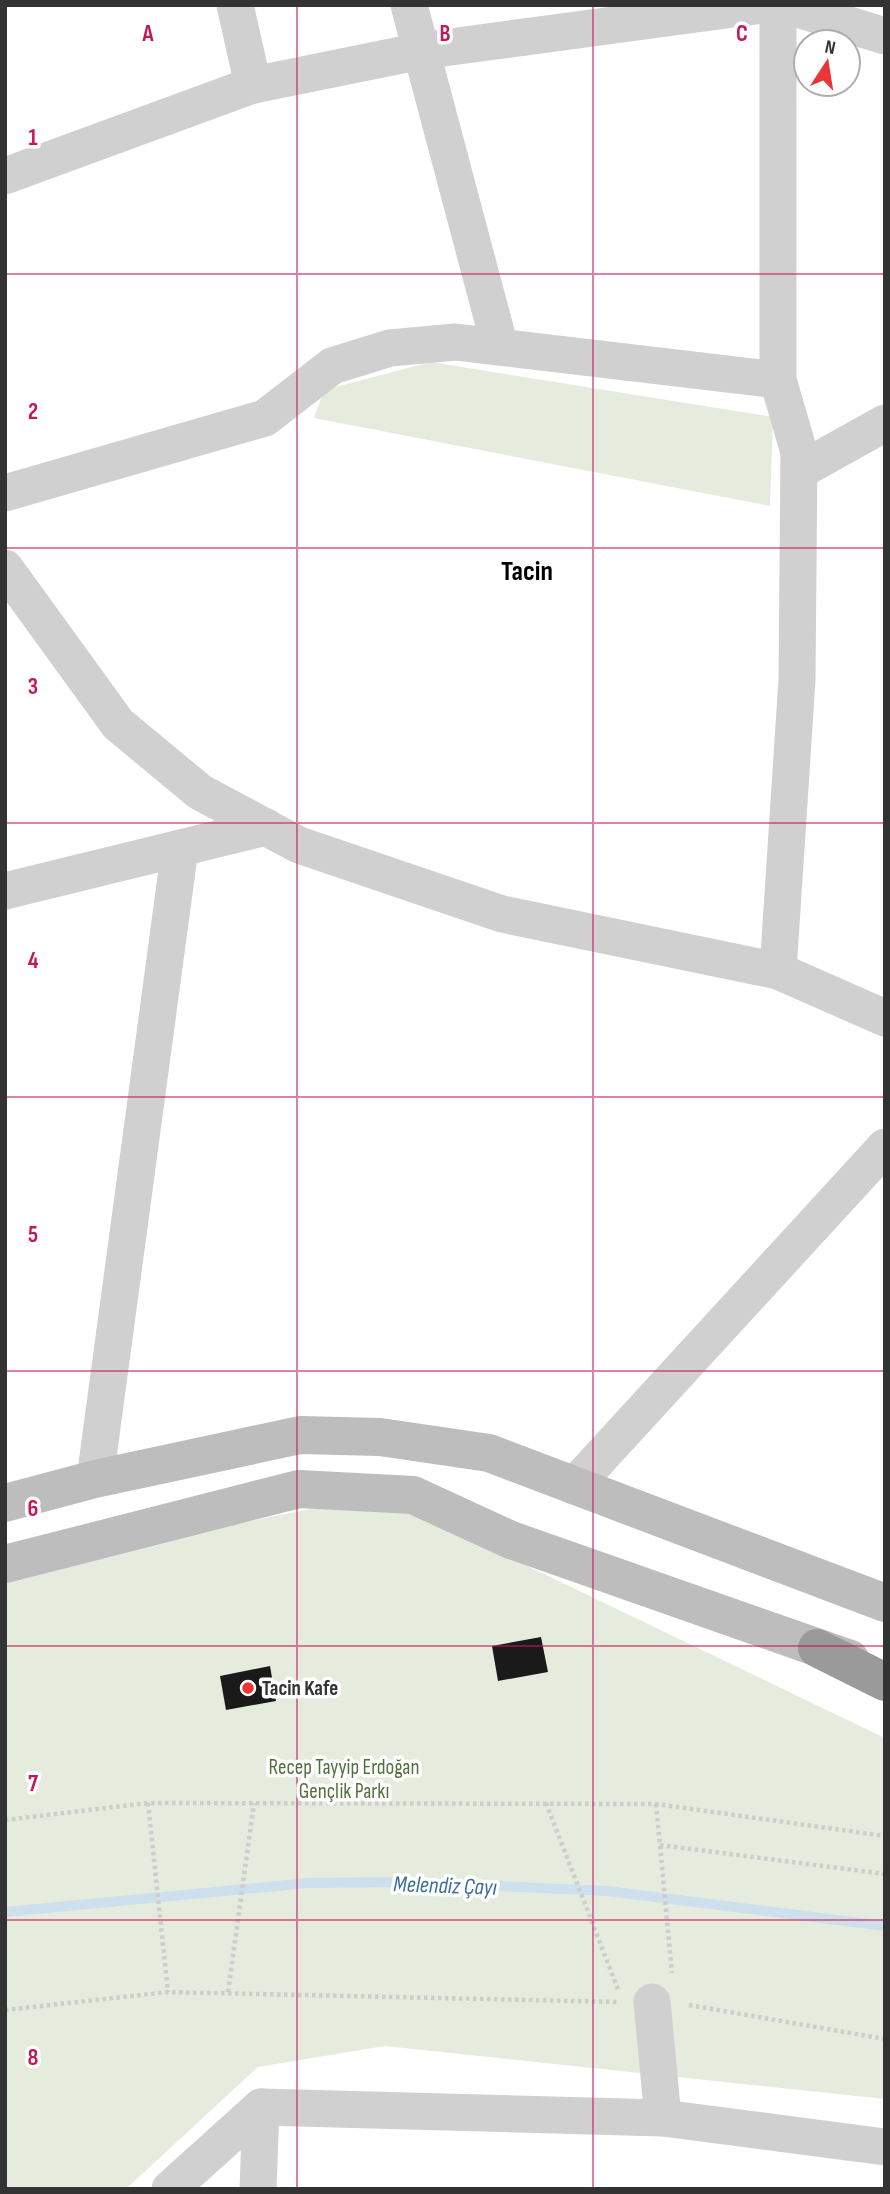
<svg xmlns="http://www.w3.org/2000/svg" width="890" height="2194" font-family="'Sofia Sans Condensed',sans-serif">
	<rect width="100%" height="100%" fill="#fff"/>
	<!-- green -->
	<g fill="#e5ecde">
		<polygon points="431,362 773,417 770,506 314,418 324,390"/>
		<polygon points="345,1502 419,1514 885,1738 885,2099 385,2046 258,2067 126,2189 5,2189 5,1578 160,1539"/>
	</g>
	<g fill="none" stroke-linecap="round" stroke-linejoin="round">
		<!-- stream -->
		<polyline stroke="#cedfee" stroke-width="10" points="5,1912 308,1883 408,1882 607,1891 885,1926"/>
	</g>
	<!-- building -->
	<g fill="#1a1a1a">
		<polygon points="541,1637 548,1672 498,1681 492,1646"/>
		<polygon points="270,1666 276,1701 226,1710 220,1676"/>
	</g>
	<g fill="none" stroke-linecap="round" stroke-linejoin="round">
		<!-- path -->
		<g stroke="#cdcdcd" stroke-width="4.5" stroke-dasharray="3.5 3.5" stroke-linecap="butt">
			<polyline points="148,1803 168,1992"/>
			<polyline points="546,1803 619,1992"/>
			<polyline points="656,1804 672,1973"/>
			<polyline points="5,1820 148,1803 656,1804 885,1836"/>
			<polyline points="660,1845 885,1874"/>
			<polyline points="228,1992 254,1803"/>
			<polyline points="689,2005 885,2039"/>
			<polyline points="5,2010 168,1992 618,2002"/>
		</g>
		<!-- street -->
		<g stroke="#d0d0d0" stroke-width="37">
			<polyline points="409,5 500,347"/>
			<polyline points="778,5 778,380 799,452 797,680 778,971"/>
			<polyline points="785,5 885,36"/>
			<polyline points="253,85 421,51 762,5"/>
			<polyline points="5,176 253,85 235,5"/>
			<polyline points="799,471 885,423"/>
			<polyline points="5,493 265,418 332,366 390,348 455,342 778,380"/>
			<polyline points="5,568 118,724 200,792 299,845 502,914 778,971 885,1018"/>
			<polyline points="5,891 266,827"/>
			<polyline points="95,1479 180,848"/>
			<polyline points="574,1486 885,1147"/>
			<polyline points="652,2002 663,2118"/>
			<polyline points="170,2189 261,2107 663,2118 885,2147"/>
			<polyline points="258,2189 261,2107"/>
		</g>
		<!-- secondary -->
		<g stroke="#bdbdbd" stroke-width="38">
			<polyline points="5,1503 95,1479 300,1435 380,1437 489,1453 885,1603"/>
			<polyline points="5,1564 299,1489 413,1495 511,1540 850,1659"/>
		</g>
		<!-- highway -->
		<polyline stroke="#9a9a9a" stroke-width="38" points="817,1648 885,1682"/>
	</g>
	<!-- grid -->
	<path fill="none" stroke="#c2185b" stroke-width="2" stroke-opacity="0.55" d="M297,5V2189M593,5V2189M5,274H885M5,548H885M5,823H885M5,1097H885M5,1371H885M5,1646H885M5,1920H885"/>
	<!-- markers -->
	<circle fill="#ea3436" stroke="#fff" stroke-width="2.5" cx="248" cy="1688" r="7"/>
	<g text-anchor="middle" stroke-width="7" stroke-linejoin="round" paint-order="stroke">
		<!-- poi labels -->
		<g font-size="21" font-weight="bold" fill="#333" stroke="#fff" text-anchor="start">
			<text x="262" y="1695">Tacin Kafe</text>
		</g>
		<!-- park labels -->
		<g font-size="21" fill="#52703e" stroke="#fff">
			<text x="344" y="1774">Recep Tayyip Erdoğan<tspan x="344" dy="24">Gençlik Parkı</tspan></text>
		</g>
		<!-- water labels -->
		<g font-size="23" font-style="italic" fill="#3d6f98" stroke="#fff">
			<text transform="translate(445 1885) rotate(2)" y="8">Melendiz Çayı</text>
		</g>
		<!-- district labels -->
		<g font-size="28" font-weight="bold" fill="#000" stroke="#fff">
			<text x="527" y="580">Tacin</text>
		</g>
	</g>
	<g font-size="23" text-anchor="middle" font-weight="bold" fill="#c2185b" stroke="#fff" stroke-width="7" stroke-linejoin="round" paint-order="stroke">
		<text x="148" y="41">A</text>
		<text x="445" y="41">B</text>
		<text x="742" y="41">C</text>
		<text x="33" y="145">1</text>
		<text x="33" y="419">2</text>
		<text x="33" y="694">3</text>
		<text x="33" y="968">4</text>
		<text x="33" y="1242">5</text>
		<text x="33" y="1516">6</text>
		<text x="33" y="1791">7</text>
		<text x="33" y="2065">8</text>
	</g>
	<!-- border -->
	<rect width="890" height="2194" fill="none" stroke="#333333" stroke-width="14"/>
	<!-- north arrow -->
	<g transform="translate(827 63) rotate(12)"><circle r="33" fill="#ffffff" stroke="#adadad" stroke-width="2"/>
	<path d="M0-5L12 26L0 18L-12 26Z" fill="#ea3436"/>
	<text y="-10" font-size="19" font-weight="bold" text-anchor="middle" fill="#333333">N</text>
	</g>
</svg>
